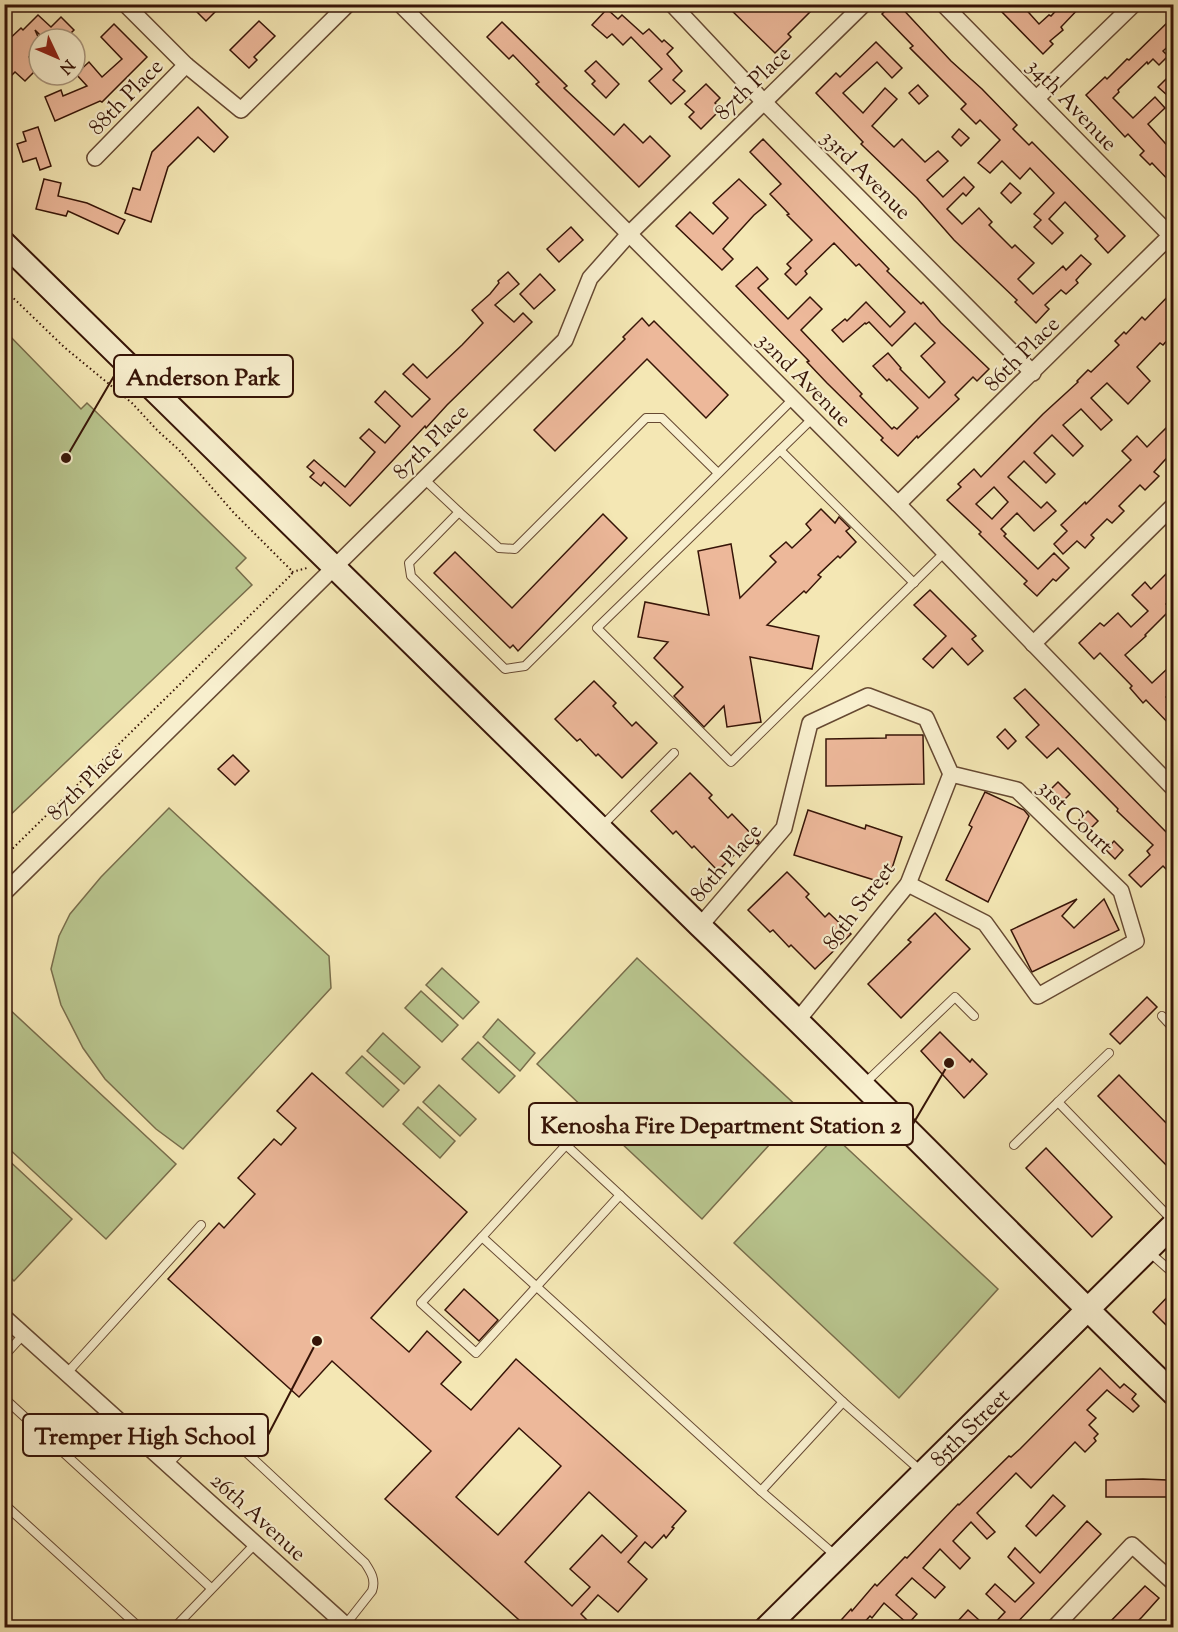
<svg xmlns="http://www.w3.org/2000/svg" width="1178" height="1632" font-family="'Sorts Mill Goudy',serif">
	<rect width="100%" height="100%" fill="#f4e7b4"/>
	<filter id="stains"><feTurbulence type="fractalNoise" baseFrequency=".00333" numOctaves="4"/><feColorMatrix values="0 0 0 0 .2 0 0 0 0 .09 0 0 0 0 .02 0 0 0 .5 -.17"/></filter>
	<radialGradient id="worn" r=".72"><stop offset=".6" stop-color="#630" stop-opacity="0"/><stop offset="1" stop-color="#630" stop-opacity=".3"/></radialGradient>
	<!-- green -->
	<g fill="#b9c68f" stroke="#786d4b" stroke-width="1.5">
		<polygon points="5,331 81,409 87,403 246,558 236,568 252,585 5,820"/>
		<polygon points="169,808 329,956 331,988 183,1149 156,1129 105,1079 83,1048 61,1005 51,969 59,936 70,914 101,877"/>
		<polygon points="637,958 801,1110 702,1219 537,1064"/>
		<polygon points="442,968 479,1002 463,1019 426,985"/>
		<polygon points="421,991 458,1025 442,1042 405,1008"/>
		<polygon points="7,1007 176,1164 106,1239 5,1145 4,1009"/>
		<polygon points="498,1019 535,1053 520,1071 483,1037"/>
		<polygon points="383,1033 420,1067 404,1084 367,1051"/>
		<polygon points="478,1042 515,1076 499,1093 462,1059"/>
		<polygon points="362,1056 399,1090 383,1107 346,1073"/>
		<polygon points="439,1085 476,1119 460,1136 423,1102"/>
		<polygon points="418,1107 455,1141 440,1158 403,1124"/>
		<polygon points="835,1137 998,1289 899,1398 734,1243"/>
		<polygon points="4,1156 72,1219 14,1281 5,1272"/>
	</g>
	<!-- building -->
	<g fill="#edb89a" stroke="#361407" stroke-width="1.5" fill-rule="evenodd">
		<polygon points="189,4 223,4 206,21"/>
		<polygon points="725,4 806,4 812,10 788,34 791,37 775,53"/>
		<polygon points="892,4 898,4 951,61 982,89 1017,125 1013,129 1029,145 1032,142 1125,236 1108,253 1095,239 1098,236 1065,202 1049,219 1063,233 1052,244 1034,227 1041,220 1034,214 1054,193 1030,168 1020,179 1002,161 990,173 978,163 1000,140 980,120 976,124 961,109 966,104 910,48 913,46 882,14"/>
		<polygon points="1008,4 1021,4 1039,24 1049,15 1051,16 1062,4 1083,4 1061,27 1063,30 1050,41 1053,44 1043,54 1001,11"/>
		<polygon points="607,9 618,19 622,15 643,34 649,29 662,42 664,40 673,48 667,54 682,71 673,80 685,91 671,104 649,81 662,69 631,37 623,45 612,34 607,38 592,25"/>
		<polygon points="38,15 51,27 61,17 74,30 65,39 40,39 42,37 35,30 39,39 39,46 29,57 39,67 25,81 15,72 4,83 4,44 21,28 23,30"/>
		<polygon points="1173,17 1173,42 1163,51 1168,56 1159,65 1153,59 1148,64 1147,62 1118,90 1119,92 1113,98 1133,118 1155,97 1165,108 1148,124 1173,152 1173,185 1152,163 1150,165 1140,155 1144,151 1128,134 1125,137 1086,95 1105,77 1107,79 1127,59 1129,60"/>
		<polygon points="259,21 275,36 254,57 257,60 249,68 230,50"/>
		<polygon points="502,22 567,86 564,88 614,135 624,124 643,143 650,136 670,156 639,187 536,84 539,82 513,55 509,59 487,37"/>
		<polygon points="114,24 147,57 102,102 100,101 55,121 45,97 61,90 63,96 87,86 76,74 89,62 102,77 122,59 101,37"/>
		<polygon points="876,42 902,68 892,78 877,62 843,93 863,113 885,88 897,99 872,126 894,147 902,139 925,162 938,151 948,161 927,180 943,197 964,177 974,187 966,196 963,193 947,209 962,224 979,208 992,222 989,225 1012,248 1015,245 1034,263 1018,279 1033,294 1063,266 1066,270 1081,255 1091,264 1076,280 1078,283 1066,294 1061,290 1045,305 1049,309 1036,323 1015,302 1017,300 954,240 917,198 861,144 863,142 816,93 836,73 840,77"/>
		<polygon points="596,61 619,84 606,98 592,84 595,81 585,71"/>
		<polygon points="1168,77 1173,83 1173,89 1167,95 1158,87"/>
		<polygon points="706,84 720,98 715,103 721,109 701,129 689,117 694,112 685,104"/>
		<polygon points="918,85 928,96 919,104 909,93"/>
		<polygon points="198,107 228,137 214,152 198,137 168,167 151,222 125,213 133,188 140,190 152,152"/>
		<polygon points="38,127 51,166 40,170 36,158 23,162 17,144 26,141 23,132"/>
		<polygon points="959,129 969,138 961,146 952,137"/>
		<polygon points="763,139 889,269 887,271 921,304 923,302 941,323 989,369 977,381 973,377 955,395 959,399 918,438 917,436 898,456 881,440 883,438 827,383 807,362 809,361 736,286 757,267 768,279 758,288 788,319 810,297 822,309 801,330 862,394 860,396 892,429 894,427 897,429 918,408 889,379 887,381 873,366 888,353 901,368 900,369 929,398 945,382 921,356 935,343 915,323 892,346 869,322 866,324 865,323 843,342 832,330 845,319 847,321 866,302 890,327 905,312 859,264 856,266 834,243 805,271 807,274 796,285 785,274 791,268 787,264 812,240 787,215 789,214 770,194 781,184 750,152"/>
		<polygon points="44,179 61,183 58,196 87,203 125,220 118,234 68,211 66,216 36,209"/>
		<polygon points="739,179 766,205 754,215 723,249 733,259 722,270 676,226 690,212 713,234 728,218 713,203"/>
		<polygon points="1010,183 1021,193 1011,203 1001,193"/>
		<polygon points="571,227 583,240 559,262 547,249"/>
		<polygon points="508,272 519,284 495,305 514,322 523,313 532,322 447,405 426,428 425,426 350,506 324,482 321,486 310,477 314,473 307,467 314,460 345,487 375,452 360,438 369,429 385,443 400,426 375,402 385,391 412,417 430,399 403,374 413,364 427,378 462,345 483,323 472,310 490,294 499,283 498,281"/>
		<polygon points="540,274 555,290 534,309 520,294"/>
		<path d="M1173,291V334L1163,345L1160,343L1137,367L1150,381L1128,404L1107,383L1091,398L1112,420L1101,430L1081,409L1063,425L1083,446L1073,456L1052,435L1034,453L1055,474L1046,483L1024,461L1008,477L1041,508L1047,502L1056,511L1034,531L1017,513L1001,529L1006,534L1004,536L1038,569L1054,553L1069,568L1056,581L1053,579L1037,596L1024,584L1027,581L979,534L981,532L947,500L961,487L958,484L974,469L981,477L1043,414L1078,382L1077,381L1088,370L1091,372L1119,345L1115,341L1124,332L1126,334L1142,317L1145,320ZM994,487L1008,502L992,519L976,504Z"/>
		<polygon points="642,318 649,326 654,321 728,395 706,418 647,359 555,451 534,430 625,339 623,337"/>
		<polygon points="1173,421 1173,451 1154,472 1159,476 1145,490 1140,485 1119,506 1124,511 1112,523 1107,519 1091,535 1094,538 1085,548 1077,541 1063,554 1054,544 1067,531 1061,525 1085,502 1086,504 1131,460 1122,451 1137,436 1147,447"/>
		<polygon points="821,509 835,523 839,517 850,528 846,531 856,542 840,558 838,556 818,575 821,577 806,593 804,591 767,625 819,636 812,669 750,657 761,722 727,727 724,706 704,727 674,696 683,687 654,658 668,642 638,637 645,602 709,615 698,551 731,544 740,598 776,562 770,556 786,542 792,548 811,530 806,524"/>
		<polygon points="603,514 627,538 518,651 513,645 510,648 434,573 455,552 512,608"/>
		<polygon points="1173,567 1173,597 1166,604 1171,609 1145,635 1146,636 1125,655 1152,683 1167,669 1173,676 1173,690 1166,697 1173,704 1173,728 1146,700 1143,703 1130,688 1132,686 1100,653 1094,659 1079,643 1100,623 1104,626 1118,613 1131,627 1148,611 1132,595 1145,582 1151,589"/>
		<polygon points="930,590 976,636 972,639 983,651 968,665 952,648 933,668 923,659 946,636 914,605"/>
		<polygon points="594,681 616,703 613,706 632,726 636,722 657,743 622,778 598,754 596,756 580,739 577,741 555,719"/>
		<polygon points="1025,689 1173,839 1173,876 1163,866 1141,887 1129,875 1150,855 1147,851 1153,845 1117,811 1118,809 1058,748 1047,758 1026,737 1039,725 1014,698"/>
		<polygon points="1005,729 1016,741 1008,749 997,737"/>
		<polygon points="886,735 923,735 924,784 826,786 826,739 886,738"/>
		<polygon points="233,755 249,771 235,785 218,769"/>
		<polygon points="690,773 712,795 709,798 728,818 732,814 759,842 758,844 748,841 718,871 694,846 692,848 676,831 673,834 651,811"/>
		<polygon points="1058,782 1070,794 1061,803 1049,791"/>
		<polygon points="985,792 1024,810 1029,816 988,902 946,880 972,827 969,825"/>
		<polygon points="808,810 865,829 866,825 902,837 887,884 794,855"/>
		<polygon points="1088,811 1098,821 1089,830 1079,820"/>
		<polygon points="1114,841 1123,850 1115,859 1106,850"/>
		<polygon points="787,872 809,894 806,897 825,917 829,913 851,934 815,969 791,945 789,947 773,930 770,932 748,910"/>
		<polygon points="1077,899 1062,916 1074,928 1104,899 1119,930 1032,972 1011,930"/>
		<polygon points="935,913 970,949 901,1018 868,984 911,942 908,940"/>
		<polygon points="1147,997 1157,1007 1120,1044 1110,1034"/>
		<polygon points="940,1032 970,1062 972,1059 987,1074 964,1098 921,1051"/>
		<path d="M312,1073L467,1212L371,1318L409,1352L427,1331L461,1362L441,1384L471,1410L516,1359L686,1511L672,1527L674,1528L666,1538L664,1535L652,1548L645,1542L628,1562L647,1579L618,1612L598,1595L581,1614L587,1620L580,1628H528L385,1499L431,1451L332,1361L299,1397L168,1279L219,1223L224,1228L255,1194L238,1178L274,1139L281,1145L296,1128L277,1111ZM519,1428L561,1466L498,1535L456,1497ZM589,1492L637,1536L621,1553L602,1535L570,1569L590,1587L572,1606L525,1562Z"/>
		<polygon points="1119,1075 1173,1130 1173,1157 1166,1165 1098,1096"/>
		<polygon points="1046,1148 1112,1217 1092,1237 1026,1168"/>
		<polygon points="464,1289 498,1320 479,1341 445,1310"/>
		<polygon points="1173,1291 1173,1332 1153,1312"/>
		<polygon points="1100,1368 1120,1388 1124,1384 1136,1394 1132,1399 1139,1406 1133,1412 1107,1390 1087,1410 1096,1418 1089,1425 1098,1434 1094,1438 1096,1441 1085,1452 1075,1442 1031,1488 1016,1473 977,1513 995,1532 987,1539 971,1522 953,1541 970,1558 960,1569 940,1549 923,1568 945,1587 935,1598 912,1578 896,1595 917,1614 908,1624 884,1603 872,1618 870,1616 859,1628 834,1628 851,1609 852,1611 875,1584 877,1586 905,1557 907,1558 958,1504 959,1505 1009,1456 1011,1457 1020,1449"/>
		<polygon points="1143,1479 1167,1480 1167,1497 1106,1497 1106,1480"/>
		<polygon points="1053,1495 1065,1506 1036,1536 1026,1526"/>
		<polygon points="1087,1521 1101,1534 1012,1628 990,1628 1005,1612 986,1594 995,1584 1015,1602 1034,1583 1008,1557 1015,1548 1040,1573"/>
		<polygon points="1145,1586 1159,1598 1142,1617 1131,1628 1104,1628"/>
		<polygon points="968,1610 979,1620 973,1628 966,1628 958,1621"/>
	</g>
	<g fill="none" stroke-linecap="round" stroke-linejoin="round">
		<defs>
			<g id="lane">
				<polyline points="813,418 597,628 731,762 945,552"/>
				<polyline points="780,450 914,583"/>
				<polyline points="424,479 459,512 409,563 411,576 505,669 525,666 793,399"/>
				<polyline points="459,512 499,548 515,549 646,418 662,418 718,473"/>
				<polyline points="601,827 674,753"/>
				<polyline points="1162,1016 1174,1029"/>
				<polyline points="1109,1053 1058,1102 1174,1222"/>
				<polyline points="864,1084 955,997 974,1016"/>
				<polyline points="1014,1145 1058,1102"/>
				<polyline points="482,1237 421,1303 476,1353 620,1195"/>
				<polyline points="1148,1251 1174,1274"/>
				<polyline points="4,1356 24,1334"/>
				<polyline points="67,1373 201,1225"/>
				<polyline points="4,1398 211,1588"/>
				<path d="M168,1464C187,1446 205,1420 232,1439L365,1563C371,1572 376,1580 372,1591L346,1624"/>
				<polyline points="761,1491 843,1402"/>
				<polyline points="4,1504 140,1628"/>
				<polyline points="836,1556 761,1491 482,1237 566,1145 843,1402 921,1471"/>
				<polyline points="174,1628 256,1543"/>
			</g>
			<g id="street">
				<polyline points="125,4 186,65 241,110 348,4"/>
				<polyline points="400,4 898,504 1174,789"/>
				<polyline points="672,4 764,102 1033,373"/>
				<polyline points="943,4 1170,235"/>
				<polyline points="1037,98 1134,4"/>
				<polyline points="95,158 186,65"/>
				<polyline points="898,504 1174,232"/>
				<polyline points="1033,644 1174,505"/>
				<polyline points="4,893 565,340 590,278 629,234 864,4"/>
				<polyline points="700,926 784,828 810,723 868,696 926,718 951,774 1017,790 1121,891 1136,941 1038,996 985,923 908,884"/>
				<polyline points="798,1020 908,884 951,774"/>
				<polyline points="4,1317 349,1628"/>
				<polyline points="1054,1628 1132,1545 1174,1583"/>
			</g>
			<g id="secondary">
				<path d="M4,243L700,926C860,1079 1014,1239 1174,1394"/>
				<path id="s1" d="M766,1628L1174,1224"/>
			</g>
		</defs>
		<!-- lane casing -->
		<use href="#lane" stroke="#664932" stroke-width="10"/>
		<!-- street casing -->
		<use href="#street" stroke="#664932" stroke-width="18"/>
		<!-- secondary casing -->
		<use href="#secondary" stroke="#361407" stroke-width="26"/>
		<!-- path -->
		<g stroke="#361407" stroke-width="2" stroke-dasharray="1.5 3" stroke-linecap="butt">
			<polyline points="4,289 64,347 132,403 157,430 179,450 234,513 291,570 292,574 4,857"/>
			<polyline points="292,572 307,568"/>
		</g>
		<!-- lane -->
		<use href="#lane" stroke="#f8efce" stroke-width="8"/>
		<!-- street -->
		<use href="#street" stroke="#f8efce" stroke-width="15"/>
		<!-- secondary -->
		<use href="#secondary" stroke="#f8efce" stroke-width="22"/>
	</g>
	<g text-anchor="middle" stroke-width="4.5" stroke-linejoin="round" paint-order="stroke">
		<!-- street labels -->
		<g font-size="22" fill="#361407" stroke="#f8efce">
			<text transform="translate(752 82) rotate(-44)" y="8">87th Place</text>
			<text transform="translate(125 96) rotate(-46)" y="8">88th Place</text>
			<text transform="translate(1073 104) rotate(46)" y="8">34th Avenue</text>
			<text transform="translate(867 174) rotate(45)" y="8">33rd Avenue</text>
			<text transform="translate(1021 353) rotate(-45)" y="8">86th Place</text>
			<text transform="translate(805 379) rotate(45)" y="8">32nd Avenue</text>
			<text transform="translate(430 441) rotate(-45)" y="8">87th Place</text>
			<text transform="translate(84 782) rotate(-45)" y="8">87th Place</text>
			<text transform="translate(1076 816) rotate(44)" y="8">31st Court</text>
			<text transform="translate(725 862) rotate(-49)" y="8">86th Place</text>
			<text transform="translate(858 905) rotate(-53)" y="8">86th Street</text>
			<text dy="8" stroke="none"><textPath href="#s1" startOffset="286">85th Street</textPath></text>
			<text transform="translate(259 1516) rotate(42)" y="8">26th Avenue</text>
		</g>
	</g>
	<!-- callouts -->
	<path fill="none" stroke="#361407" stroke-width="2" d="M66 458L114 376M949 1063L913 1124M317 1341L268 1435"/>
	<g fill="#361407" stroke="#f8efce" stroke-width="2">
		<circle cx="66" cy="458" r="6"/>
		<circle cx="949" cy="1063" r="6"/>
		<circle cx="317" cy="1341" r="6"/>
	</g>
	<g fill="#f8efce" stroke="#361407" stroke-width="2">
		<rect x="114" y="355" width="179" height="42" rx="6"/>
		<rect x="529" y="1103" width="384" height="42" rx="6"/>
		<rect x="23" y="1414" width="245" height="42" rx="6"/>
	</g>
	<g font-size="24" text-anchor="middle" font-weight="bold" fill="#361407">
		<text x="203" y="385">Anderson Park</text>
		<text x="721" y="1133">Kenosha Fire Department Station 2</text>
		<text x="145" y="1444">Tremper High School</text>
	</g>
	<!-- margin -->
	<rect width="1178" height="1632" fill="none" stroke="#f4e7b4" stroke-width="24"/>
	<rect x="6" y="6" width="1166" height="1620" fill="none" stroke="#361407" stroke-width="3"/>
	<rect x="12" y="12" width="1154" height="1608" fill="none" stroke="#361407" stroke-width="1.5"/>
	<!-- north arrow -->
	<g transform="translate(57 57) rotate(134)"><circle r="28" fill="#f8efce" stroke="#aa977e" stroke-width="1.5"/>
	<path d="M0-4.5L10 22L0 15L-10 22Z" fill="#8f2418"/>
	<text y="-9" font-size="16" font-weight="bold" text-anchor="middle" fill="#361407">N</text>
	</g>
	<rect width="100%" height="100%" filter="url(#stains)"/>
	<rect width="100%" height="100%" fill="url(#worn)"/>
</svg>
